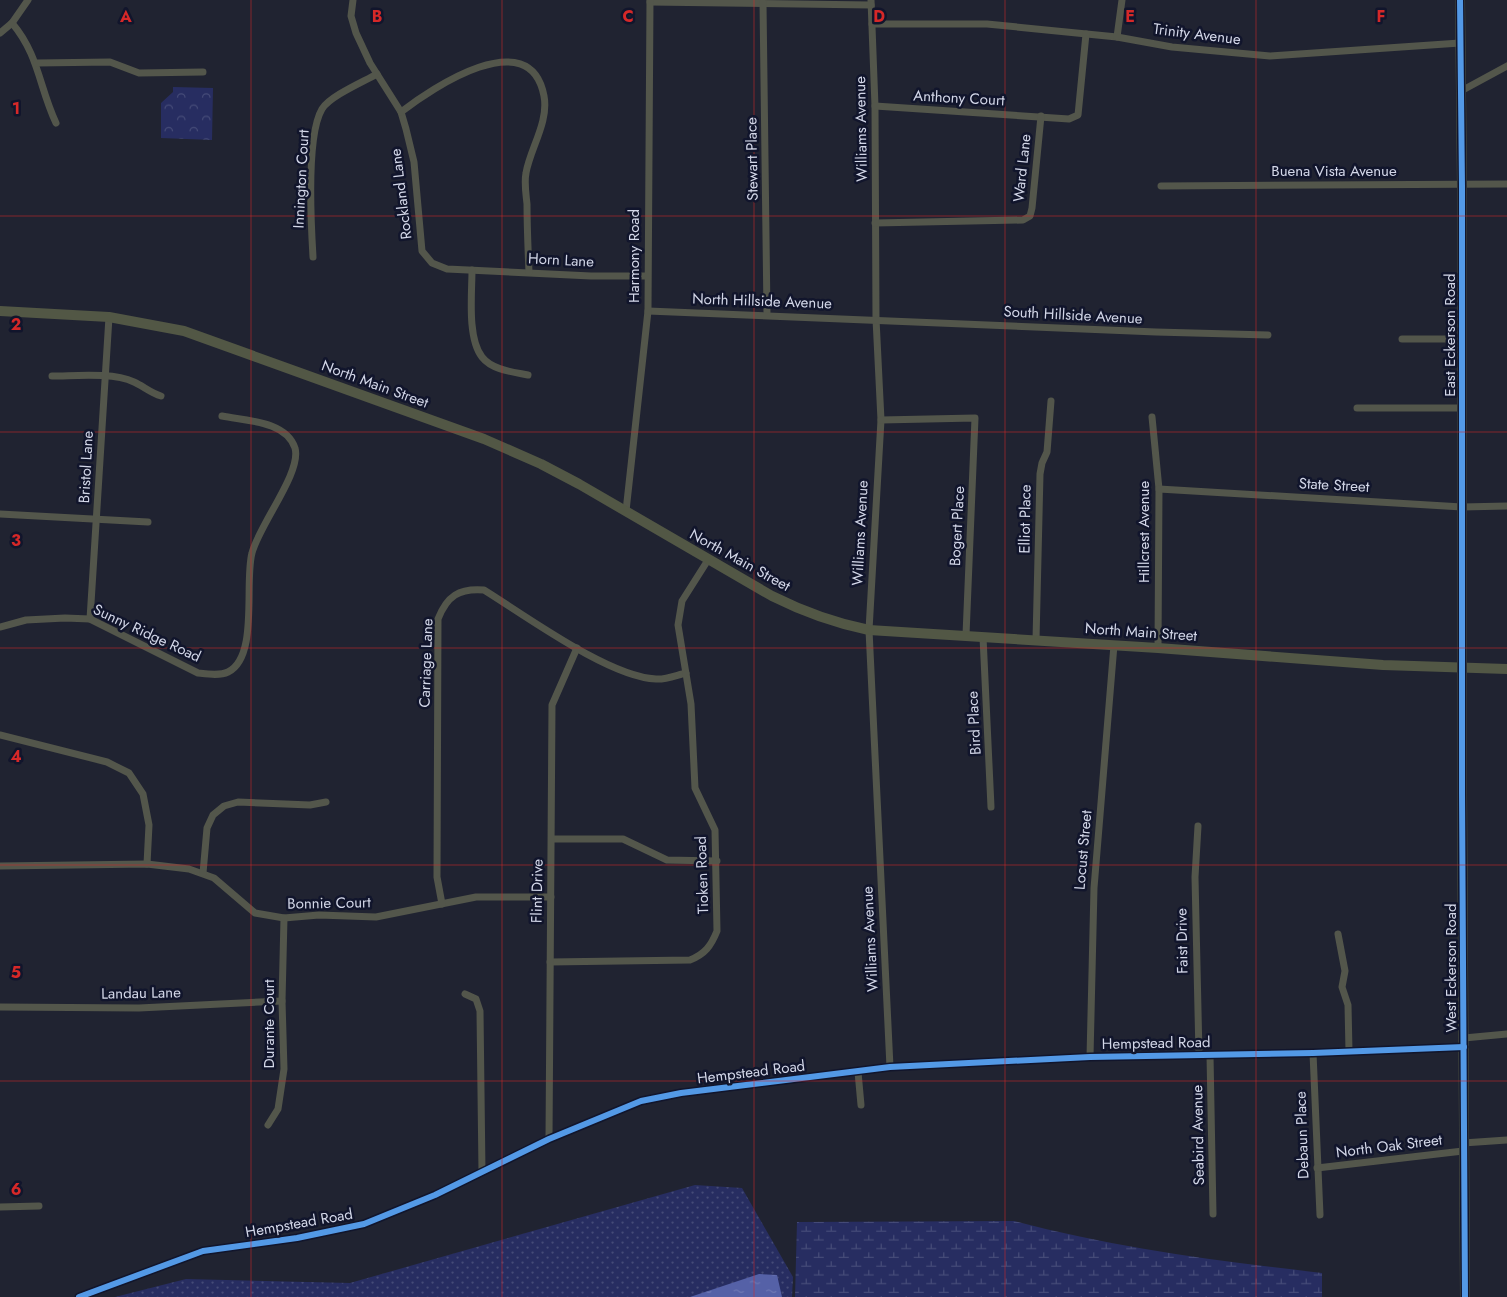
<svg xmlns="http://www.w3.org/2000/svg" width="1507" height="1297" font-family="Jost,sans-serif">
	<defs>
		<pattern id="grass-dots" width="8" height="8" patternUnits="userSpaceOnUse" patternTransform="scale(1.25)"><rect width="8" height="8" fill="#272d61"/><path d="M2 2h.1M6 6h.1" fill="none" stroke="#454b78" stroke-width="1.8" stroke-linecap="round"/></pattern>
		<pattern id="wetland-marsh" width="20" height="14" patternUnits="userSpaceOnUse" patternTransform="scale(1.25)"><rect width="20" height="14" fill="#272d61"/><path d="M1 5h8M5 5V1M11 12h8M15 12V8" fill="none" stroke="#454b78"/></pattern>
		<pattern id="park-crowns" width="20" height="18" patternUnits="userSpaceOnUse" patternTransform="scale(1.25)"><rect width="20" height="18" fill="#272d61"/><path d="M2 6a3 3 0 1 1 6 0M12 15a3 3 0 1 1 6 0" fill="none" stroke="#454b78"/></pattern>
		<pattern id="water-ripples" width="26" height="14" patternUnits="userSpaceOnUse" patternTransform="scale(1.25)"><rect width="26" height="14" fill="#5561a7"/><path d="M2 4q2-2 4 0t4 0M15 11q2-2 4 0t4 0" fill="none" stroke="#6d77b3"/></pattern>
	</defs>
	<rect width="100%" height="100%" fill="#202331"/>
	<!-- grass -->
	<polygon fill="url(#grass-dots)" points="695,1185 742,1188 793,1277 792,1297 115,1297 186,1279 350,1283"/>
	<!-- wetland -->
	<path fill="url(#wetland-marsh)" d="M1014,1221C1116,1248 1218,1261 1322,1273V1297H795L797,1222Z"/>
	<!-- park -->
	<polygon fill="url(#park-crowns)" points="173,87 213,88 212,140 161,138 161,103 173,92"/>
	<!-- water -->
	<polygon fill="url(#water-ripples)" points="759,1274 777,1275 782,1297 690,1297"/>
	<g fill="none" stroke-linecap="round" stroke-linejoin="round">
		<!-- street -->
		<g stroke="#53564b" stroke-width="7">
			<polyline points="353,0 351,16 356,33 370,63 401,112 406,129 414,162 422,251 432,263 447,269 591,276 647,276"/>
			<polyline points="871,0 875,106 876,319 881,420 869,630 890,1067"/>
			<polyline points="650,2 871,5"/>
			<polyline points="763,3 767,314"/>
			<path d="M12,23C39,55 39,87 56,123"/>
			<polyline points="872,24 987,24 1117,37 1172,47 1270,56 1460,43"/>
			<polyline points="0,33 12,23 28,0"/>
			<polyline points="1117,37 1122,0"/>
			<polyline points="37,63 110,62 139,73 203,72"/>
			<polyline points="1461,91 1507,66"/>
			<polyline points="875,106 1069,119 1078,115 1086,34"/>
			<path d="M401,112C432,88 530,22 544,96C549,122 530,149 526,173C524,183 526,194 527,204C527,227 528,249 529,272"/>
			<polyline points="1161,186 1507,184"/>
			<polyline points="875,223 1023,220 1030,216 1032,208 1041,116"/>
			<path d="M313,257C311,224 306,136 322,109C330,96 363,82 377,74"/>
			<path d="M472,270C472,293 467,338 482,357C492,370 513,372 528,375"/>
			<polyline points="648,311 1156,332 1268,335"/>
			<polyline points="1402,339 1462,339"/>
			<path d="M52,376C75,376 112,372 134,382C143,386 151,393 161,396"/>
			<polyline points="1357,408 1462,408"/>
			<polyline points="1152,417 1159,489 1158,648"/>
			<polyline points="881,420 975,418 966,635"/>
			<polyline points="1159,489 1462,507 1507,506"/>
			<polyline points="626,511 648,311 650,0"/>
			<polyline points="0,514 148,522"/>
			<polyline points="90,619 109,317"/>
			<path d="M0,627L26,620L65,618L90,619L198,673C207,674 220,676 228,672C259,657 244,582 252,553C259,525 302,472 295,448C286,421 247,421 222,416"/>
			<polyline points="983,637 991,807"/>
			<polyline points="1036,640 1040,474 1042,463 1047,452 1051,401"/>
			<polyline points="0,735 107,762 129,773 143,794 149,825 147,864"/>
			<polyline points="1198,826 1195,877 1199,1055"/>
			<polyline points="552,839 623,839 667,860 717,861"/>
			<polyline points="0,866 147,864 189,869 214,878 255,913 284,918 319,915 376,917 476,897 551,897"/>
			<polyline points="203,873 207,828 213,815 224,806 238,802 310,805 326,802"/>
			<path d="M442,904L437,877L438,619C447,596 459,588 484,590C526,616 609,677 656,679C665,680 677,675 686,673"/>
			<polyline points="1338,934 1345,971 1342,987 1348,1005 1349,1051"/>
			<path d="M550,962L690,960C705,954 711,946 717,931L715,830L695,788L691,704L678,625L682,601L708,560"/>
			<polyline points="465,994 476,999 480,1011 482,1172"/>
			<polyline points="0,1007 139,1008 282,1001"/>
			<polyline points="1464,1038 1507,1034"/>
			<polyline points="1313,1053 1320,1215"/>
			<polyline points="1210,1055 1213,1214"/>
			<polyline points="1090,1057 1094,888 1114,645"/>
			<polyline points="858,1072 861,1105"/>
			<polyline points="268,1125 278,1109 284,1069 282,1001 284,918"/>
			<polyline points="549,1139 552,705 577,648"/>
			<polyline points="1463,1143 1507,1140"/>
			<polyline points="1317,1168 1463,1151"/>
			<polyline points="0,1207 39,1206"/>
			<polyline points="79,1297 203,1251 297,1238 364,1224 435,1195 549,1139 641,1101 681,1093 890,1067 1090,1057 1313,1053 1464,1047"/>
		</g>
		<!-- secondary -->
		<g stroke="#525745" stroke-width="10">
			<polyline points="1460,0 1462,185 1462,793 1465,1297"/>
			<path d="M0,311L109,317L184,331L484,439L541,464L579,484L772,596C804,612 834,623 869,630L1158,648L1383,665L1507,669"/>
		</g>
		<defs>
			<g id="cycleway">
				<polyline points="1460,0 1462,185 1462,793 1465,1297"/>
				<polyline points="79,1297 203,1251 297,1238 364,1224 435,1195 549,1139 641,1101 681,1093 890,1067 1090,1057 1313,1053 1464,1047"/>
			</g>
		</defs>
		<!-- cycleway casing -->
		<use href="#cycleway" stroke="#11152c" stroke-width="9"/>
		<!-- cycleway -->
		<use href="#cycleway" stroke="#5399e6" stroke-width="6"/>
	</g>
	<!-- grid -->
	<path fill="none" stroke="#d62828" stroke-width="1" stroke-opacity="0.55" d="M251,0V1297M502,0V1297M754,0V1297M1005,0V1297M1256,0V1297M0,216H1507M0,432H1507M0,648H1507M0,865H1507M0,1081H1507"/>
	<g text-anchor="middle" stroke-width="5" stroke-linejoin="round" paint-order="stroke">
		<!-- street labels -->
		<g font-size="15" fill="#d3d7e8" stroke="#11152c">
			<text transform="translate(1197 34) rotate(7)" y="5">Trinity Avenue</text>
			<text transform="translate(959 98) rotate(3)" y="5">Anthony Court</text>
			<text transform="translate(861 129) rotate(-91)" y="5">Williams Avenue</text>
			<text transform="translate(752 159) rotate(-91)" y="5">Stewart Place</text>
			<text transform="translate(1022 168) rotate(-84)" y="5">Ward Lane</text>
			<text x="1334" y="176">Buena Vista Avenue</text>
			<text transform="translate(301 179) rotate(-87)" y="5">Innington Court</text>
			<text transform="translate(401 194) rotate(-97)" y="5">Rockland Lane</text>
			<text transform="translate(634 256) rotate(-90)" y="5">Harmony Road</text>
			<text transform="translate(561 260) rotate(3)" y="5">Horn Lane</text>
			<text transform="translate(762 301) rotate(2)" y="5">North Hillside Avenue</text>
			<text transform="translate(1073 315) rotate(3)" y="5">South Hillside Avenue</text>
			<text transform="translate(1450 335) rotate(-90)" y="5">East Eckerson Road</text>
			<text transform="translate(375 384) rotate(20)" y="5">North Main Street</text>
			<text transform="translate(86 467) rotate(-87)" y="5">Bristol Lane</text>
			<text transform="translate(1334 485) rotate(3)" y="5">State Street</text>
			<text transform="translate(1025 519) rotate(-89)" y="5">Elliot Place</text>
			<text transform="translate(957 526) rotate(-87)" y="5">Bogert Place</text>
			<text transform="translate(1144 532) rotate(-90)" y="5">Hillcrest Avenue</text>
			<text transform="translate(860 533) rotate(-87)" y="5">Williams Avenue</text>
			<text transform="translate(740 560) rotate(29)" y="5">North Main Street</text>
			<text transform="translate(1141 632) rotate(4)" y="5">North Main Street</text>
			<text transform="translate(147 633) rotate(25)" y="5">Sunny Ridge Road</text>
			<text transform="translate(426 663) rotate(-88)" y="5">Carriage Lane</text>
			<text transform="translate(974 723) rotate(-93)" y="5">Bird Place</text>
			<text transform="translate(1083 850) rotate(-85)" y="5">Locust Street</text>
			<text transform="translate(702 875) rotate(-92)" y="5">Tioken Road</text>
			<text transform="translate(537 891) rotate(-89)" y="5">Flint Drive</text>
			<text transform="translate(329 903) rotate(-1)" y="5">Bonnie Court</text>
			<text transform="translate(870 939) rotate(-93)" y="5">Williams Avenue</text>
			<text transform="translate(1182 941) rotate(-91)" y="5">Faist Drive</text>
			<text transform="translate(1451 968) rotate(-90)" y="5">West Eckerson Road</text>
			<text transform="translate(141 993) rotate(-1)" y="5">Landau Lane</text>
			<text transform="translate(269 1024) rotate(-90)" y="5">Durante Court</text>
			<text transform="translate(1156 1043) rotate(-1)" y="5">Hempstead Road</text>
			<text transform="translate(751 1072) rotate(-7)" y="5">Hempstead Road</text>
			<text transform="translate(1198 1135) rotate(-91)" y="5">Seabird Avenue</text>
			<text transform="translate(1302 1135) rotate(-92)" y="5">Debaun Place</text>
			<text transform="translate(1389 1146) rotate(-7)" y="5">North Oak Street</text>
			<text transform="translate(299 1223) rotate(-10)" y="5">Hempstead Road</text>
		</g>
	</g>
	<g font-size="16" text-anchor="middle" font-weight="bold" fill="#d62828" stroke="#11152c" stroke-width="5" stroke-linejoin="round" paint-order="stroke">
		<text x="126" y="22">A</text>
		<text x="377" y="22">B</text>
		<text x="628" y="22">C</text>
		<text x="879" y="22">D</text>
		<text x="1130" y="22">E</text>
		<text x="1381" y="22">F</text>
		<text x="16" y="114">1</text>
		<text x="16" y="330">2</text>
		<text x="16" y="546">3</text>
		<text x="16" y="762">4</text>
		<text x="16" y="978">5</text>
		<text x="16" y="1195">6</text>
	</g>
</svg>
